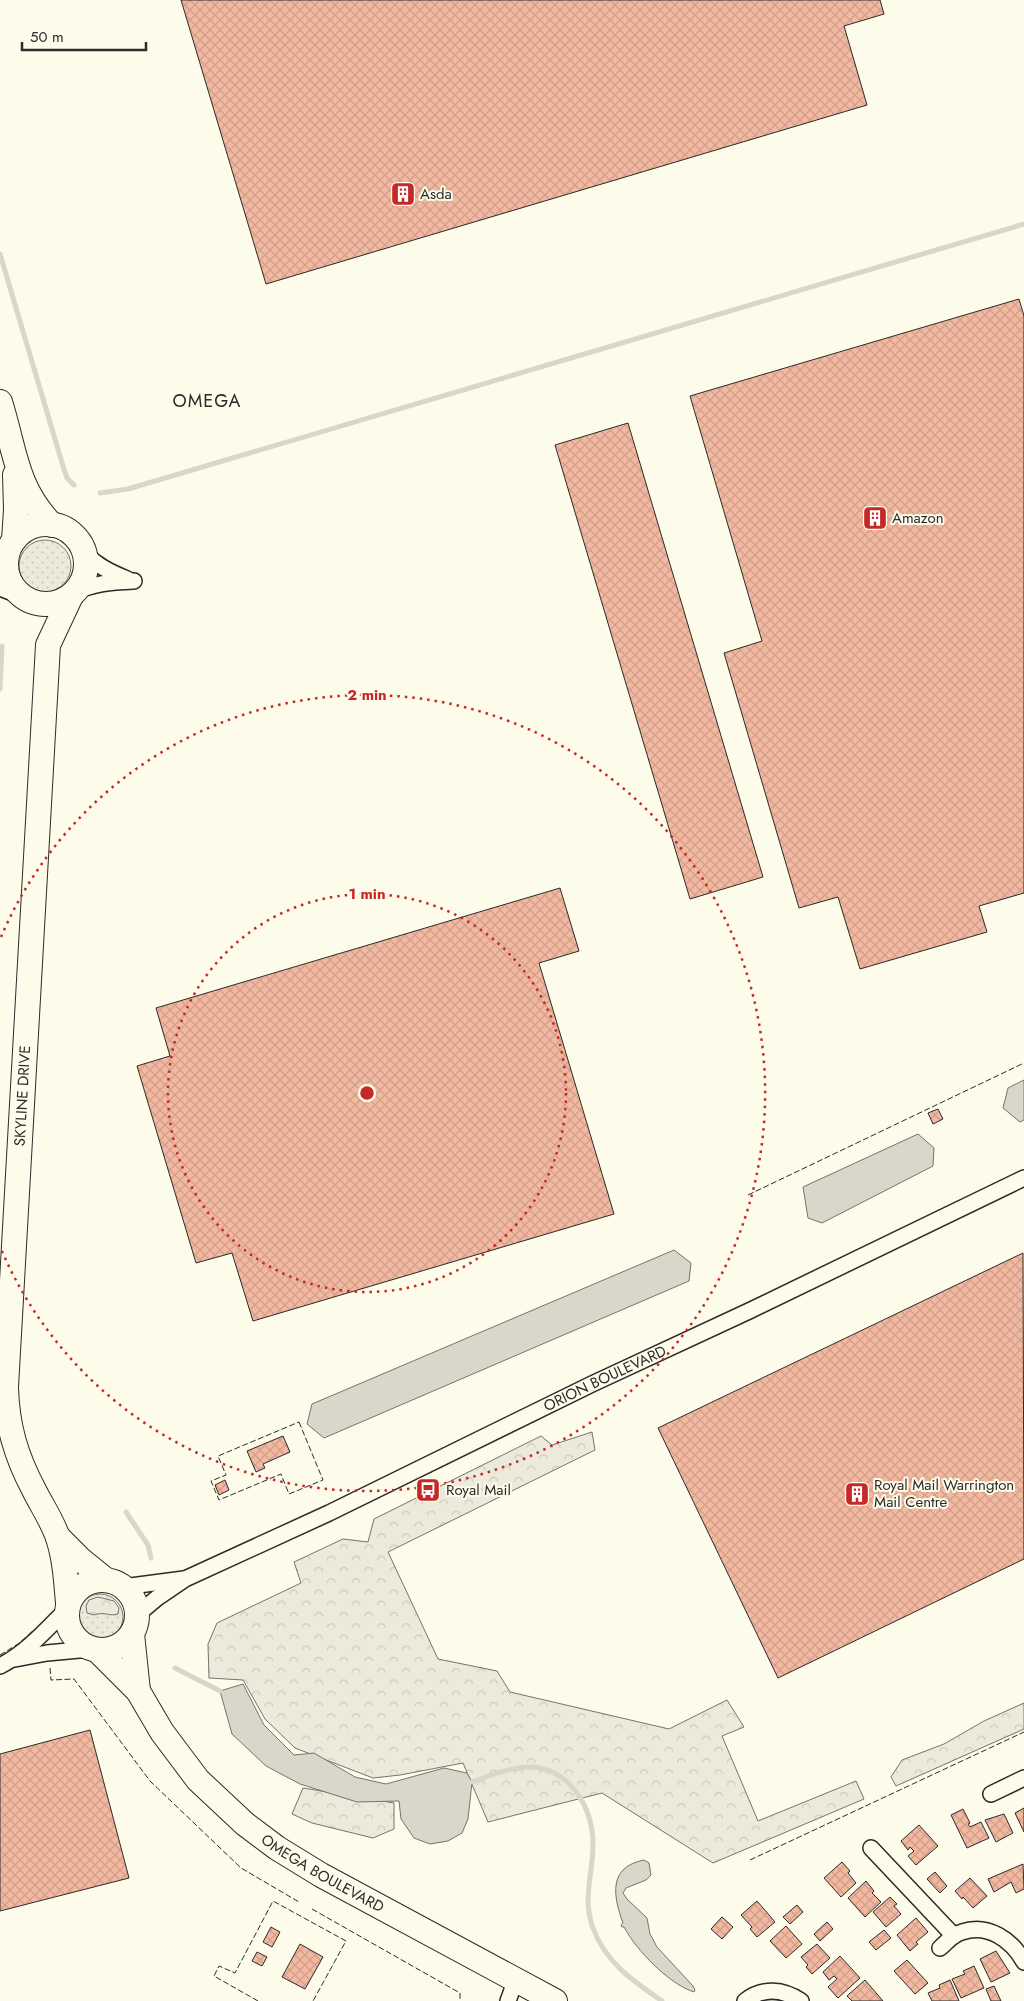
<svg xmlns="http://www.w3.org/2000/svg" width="1024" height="2001" font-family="Jost,sans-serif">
	<defs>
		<pattern id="grass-dots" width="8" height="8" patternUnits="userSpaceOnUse" patternTransform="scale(1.25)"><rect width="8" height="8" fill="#ecebdb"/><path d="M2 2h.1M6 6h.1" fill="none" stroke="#cbcabc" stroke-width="1.8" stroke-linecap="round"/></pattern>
		<pattern id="forest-crowns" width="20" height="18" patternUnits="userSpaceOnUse" patternTransform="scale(1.25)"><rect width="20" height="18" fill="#ecebdb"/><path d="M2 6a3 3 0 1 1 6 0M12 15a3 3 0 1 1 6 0" fill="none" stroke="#cbcabc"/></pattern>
		<pattern id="building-cross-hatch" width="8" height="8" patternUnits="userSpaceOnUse" patternTransform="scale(1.25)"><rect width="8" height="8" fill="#f2b8a0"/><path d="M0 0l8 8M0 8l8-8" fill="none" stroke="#d09e8a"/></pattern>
	</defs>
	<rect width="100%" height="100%" fill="#fdfbea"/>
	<!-- grass -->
	<g fill="url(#grass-dots)" stroke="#74746e">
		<circle cx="45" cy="566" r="26"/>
		<circle cx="100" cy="1617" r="23"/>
	</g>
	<!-- forest -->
	<g fill="url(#forest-crowns)" stroke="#74746e">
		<polygon points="592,1432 595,1450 388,1552 438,1659 497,1671 510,1692 669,1729 727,1700 744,1727 722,1736 758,1821 856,1781 864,1799 713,1863 602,1793 488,1822 463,1763 400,1775 373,1778 295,1748 265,1719 243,1680 209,1678 208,1644 217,1623 301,1583 294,1562 343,1539 368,1542 374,1519 541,1436 552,1445"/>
		<path d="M98,1597L114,1601L119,1608L118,1614C109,1617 105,1611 94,1615L87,1613L86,1606L89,1600Z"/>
		<polygon points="1024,1703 1024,1729 896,1786 891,1777 902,1760 944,1744 984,1721"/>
		<polygon points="303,1788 394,1803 394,1829 373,1838 312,1823 292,1814"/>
	</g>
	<!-- water -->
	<g fill="#d8d7c9" stroke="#74746e">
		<polygon points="1024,1080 1024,1120 1020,1122 1003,1108 1008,1088"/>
		<polygon points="918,1134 934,1148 933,1166 822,1223 808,1218 803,1187"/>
		<polygon points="674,1250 691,1263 689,1281 324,1438 307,1424 312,1404"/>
		<polygon points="243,1684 264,1725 294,1755 314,1753 355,1777 386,1784 444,1768 467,1773 472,1782 468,1819 462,1833 448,1841 430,1844 414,1838 401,1819 399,1801 357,1802 300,1784 266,1766 232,1734 220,1691"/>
		<path d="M644,1860L649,1863L651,1875L646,1880L626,1888L623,1893L627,1899L647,1918L650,1934L657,1947L693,1986L695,1990L694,1992C669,1984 636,1950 624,1927H622L621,1925L623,1923C613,1896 608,1867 644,1860Z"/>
	</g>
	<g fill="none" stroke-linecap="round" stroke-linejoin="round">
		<!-- stream -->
		<g stroke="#d8d7c9" stroke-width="5">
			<polyline points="0,254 63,466 67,478 74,485"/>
			<polyline points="100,493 128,489 1024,224"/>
			<polyline points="0,689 2,646"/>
			<polyline points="126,1512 148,1545 151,1558"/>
			<polyline points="175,1668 220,1691"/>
			<path d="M472,1782C489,1776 508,1768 527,1767C569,1766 593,1807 593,1845C593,1874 582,1899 593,1928C605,1962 633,1981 662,2001"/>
		</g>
	</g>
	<!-- building -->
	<g fill="url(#building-cross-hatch)" stroke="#2b2b2b">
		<polygon points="181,0 880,0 884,14 844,26 867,105 266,284"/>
		<polygon points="1019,299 1024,316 1024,893 979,906 987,932 860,969 838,897 799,908 724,653 762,641 690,396"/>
		<polygon points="628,423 763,877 690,899 555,445"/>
		<polygon points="560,888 579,951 539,963 614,1214 253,1321 232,1253 196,1263 137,1066 170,1056 156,1008"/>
		<polygon points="938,1109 943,1119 933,1124 928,1113"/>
		<polygon points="1023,1253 1024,1559 778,1678 658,1428"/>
		<polygon points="283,1436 290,1452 263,1464 265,1468 256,1472 247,1451"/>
		<polygon points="225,1480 229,1490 219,1495 215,1485"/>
		<polygon points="90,1730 129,1878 0,1911 0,1754"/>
		<polygon points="1024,1808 1024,1832 1015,1813"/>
		<polygon points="963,1809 970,1823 968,1824 970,1827 981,1822 989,1838 967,1848 951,1815"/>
		<polygon points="1004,1814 1013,1833 996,1842 985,1820"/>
		<polygon points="919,1825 938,1846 916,1865 908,1856 914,1851 910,1847 908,1850 901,1841"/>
		<polygon points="842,1862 850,1871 848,1873 856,1883 841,1897 824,1878"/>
		<polygon points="1023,1864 1024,1889 1016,1893 1011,1882 994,1892 988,1879"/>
		<polygon points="935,1872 947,1886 940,1893 927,1879"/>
		<polygon points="970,1878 987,1896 973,1908 963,1897 962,1899 955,1891"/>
		<polygon points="866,1881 874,1891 872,1893 881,1902 865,1917 848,1898"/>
		<polygon points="890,1897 897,1904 894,1906 901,1914 886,1927 873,1912"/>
		<polygon points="757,1901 775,1922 757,1937 750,1929 752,1927 741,1915"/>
		<polygon points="797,1905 803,1912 790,1924 783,1917"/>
		<polygon points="722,1917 733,1927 722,1939 711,1929"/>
		<polygon points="916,1918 928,1932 916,1942 918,1944 910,1951 897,1935"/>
		<polygon points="827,1922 833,1929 820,1941 814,1934"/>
		<polygon points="786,1926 802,1944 786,1958 770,1941"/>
		<polygon points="271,1927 280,1932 272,1947 263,1942"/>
		<polygon points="884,1930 891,1938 876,1950 869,1942"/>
		<polygon points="300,1944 323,1957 305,1989 282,1977"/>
		<polygon points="817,1944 830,1958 812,1974 806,1967 808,1965 801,1957"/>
		<polygon points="996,1951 1010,1973 991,1982 980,1959"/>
		<polygon points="257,1952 267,1957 262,1966 252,1961"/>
		<polygon points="840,1956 860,1978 838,1998 828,1987 837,1979 834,1976 829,1980 823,1972"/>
		<polygon points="907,1960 928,1983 915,1994 894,1971"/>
		<polygon points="974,1966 984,1988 961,1998 952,1979 965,1974 963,1971"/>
		<polygon points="865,1980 883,2001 852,2001 847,1996"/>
		<polygon points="950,1980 959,2001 932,2001 928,1993 940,1988 939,1985"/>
		<polygon points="994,1986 1001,2001 991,2001 986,1989"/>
	</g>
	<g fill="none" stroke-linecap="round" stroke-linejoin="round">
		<defs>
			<g id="street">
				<path d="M84,552C97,566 110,572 127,579"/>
				<polyline points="0,557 8,550"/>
				<polyline points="0,588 21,596"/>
				<path d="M73,593C94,583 111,582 134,581"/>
				<polyline points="123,1587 184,1579"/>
				<path id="s1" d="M138,1614L157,1598L185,1579L329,1513L592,1384L749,1311L1024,1178"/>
				<polyline points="15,1659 47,1653 90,1649"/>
				<path d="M0,1666C26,1653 46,1630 66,1610"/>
				<polyline points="991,1794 1024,1778"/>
				<polyline points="871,1848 954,1936"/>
				<path d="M940,1948C947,1942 953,1934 962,1932C988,1923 1012,1940 1024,1962"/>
				<polyline points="508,2001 516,1979"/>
				<path d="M745,2001C763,1987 783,1989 801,2001"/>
			</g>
			<g id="primary">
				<path d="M0,402C15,449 15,487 52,525"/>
				<circle cx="46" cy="564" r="40"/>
				<polyline points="14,540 16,510 15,475"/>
				<polyline points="58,1537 80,1559 106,1580"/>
				<circle cx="102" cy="1615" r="35"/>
				<path id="s2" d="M68,1603C66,1581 65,1559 58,1538C53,1522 42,1506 34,1490C16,1456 7,1426 6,1387L48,645L71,596"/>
				<polyline points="132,1634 138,1691"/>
				<path id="s3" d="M97,1650L138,1691L162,1732L198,1780L245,1824L277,1848L321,1875L555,2001"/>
			</g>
		</defs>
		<!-- street casing -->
		<use href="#street" stroke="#2b2b2b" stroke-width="18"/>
		<!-- primary casing -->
		<use href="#primary" stroke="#2b2b2b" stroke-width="26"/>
		<!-- street -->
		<use href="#street" stroke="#fdfbea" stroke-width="15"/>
		<!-- primary -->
		<use href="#primary" stroke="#fdfbea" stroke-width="24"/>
		<!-- fence -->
		<g stroke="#2b2b2b" stroke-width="1" stroke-dasharray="6 2.5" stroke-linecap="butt">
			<polyline points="748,1195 1024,1063"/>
			<polygon points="299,1422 323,1480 289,1494 281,1474 219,1500 211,1481 226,1475 218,1456"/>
			<polyline points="0,1655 18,1644 35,1629"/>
			<polyline points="50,1668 51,1680 74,1679 150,1781 241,1868 299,1902"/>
			<polyline points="750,1860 1024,1732"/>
			<polyline points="312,1909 460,1993 460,2001"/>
			<polyline points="258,2001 214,1976 219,1966 235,1973 273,1901 346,1941 313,2001"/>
		</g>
	</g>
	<!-- distance rings -->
	<g fill="none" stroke="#c62828" stroke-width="2.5" stroke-dasharray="2.5 5">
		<circle cx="367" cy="1093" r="199"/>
		<path d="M1 937A398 398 0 1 1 1 1249"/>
	</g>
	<!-- icons -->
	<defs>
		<symbol id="building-square" viewBox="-11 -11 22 22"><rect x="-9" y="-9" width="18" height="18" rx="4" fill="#c62828" stroke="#fdfbea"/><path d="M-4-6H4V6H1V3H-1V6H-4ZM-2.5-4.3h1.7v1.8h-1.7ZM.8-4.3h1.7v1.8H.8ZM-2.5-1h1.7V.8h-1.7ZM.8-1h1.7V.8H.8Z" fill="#fff"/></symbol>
		<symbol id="bus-square" viewBox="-11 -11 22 22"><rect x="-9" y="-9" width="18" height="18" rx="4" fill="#c62828" stroke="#fdfbea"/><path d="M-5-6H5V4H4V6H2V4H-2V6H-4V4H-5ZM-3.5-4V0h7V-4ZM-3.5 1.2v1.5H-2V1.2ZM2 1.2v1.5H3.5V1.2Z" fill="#fff"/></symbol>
	</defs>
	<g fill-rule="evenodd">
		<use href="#building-square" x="389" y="180" width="28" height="28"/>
		<use href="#building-square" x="861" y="504" width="28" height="28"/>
		<use href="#bus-square" x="414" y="1476" width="28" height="28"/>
		<use href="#building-square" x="843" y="1480" width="28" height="28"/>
	</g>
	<g text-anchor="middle" stroke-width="4" stroke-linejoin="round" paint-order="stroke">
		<!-- poi labels -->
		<g font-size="15" fill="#2b2b2b" stroke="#fdfbea" text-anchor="start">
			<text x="420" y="199">Asda</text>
			<text x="892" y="523">Amazon</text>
			<text x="874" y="1490">Royal Mail Warrington<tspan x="874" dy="17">Mail Centre</tspan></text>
			<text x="446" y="1495">Royal Mail</text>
		</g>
		<!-- street labels -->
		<g font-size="15" fill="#2b2b2b" stroke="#fdfbea">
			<text dy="5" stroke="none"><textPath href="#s2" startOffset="519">SKYLINE DRIVE</textPath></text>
			<text dy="5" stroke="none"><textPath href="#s1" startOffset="524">ORION BOULEVARD</textPath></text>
			<text dy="5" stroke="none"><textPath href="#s3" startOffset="322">OMEGA BOULEVARD</textPath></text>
		</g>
		<!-- quarter labels -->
		<g font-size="18" letter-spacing="1" fill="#2b2b2b" stroke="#fdfbea">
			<text x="207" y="407">OMEGA</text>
		</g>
	</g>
	<circle cx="367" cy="1093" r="8" fill="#c62828" stroke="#fdfbea" stroke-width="2.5"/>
	<g font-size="15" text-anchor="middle" font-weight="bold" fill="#c62828" stroke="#fdfbea" stroke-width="4" stroke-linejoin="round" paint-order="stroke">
		<text x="367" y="700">2 min</text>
		<text x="367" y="899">1 min</text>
	</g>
	<!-- scale -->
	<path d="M22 42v8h124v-8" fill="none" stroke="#2b2b2b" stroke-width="2.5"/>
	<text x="30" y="42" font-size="15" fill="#2b2b2b" stroke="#fdfbea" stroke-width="4" paint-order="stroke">50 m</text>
</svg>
